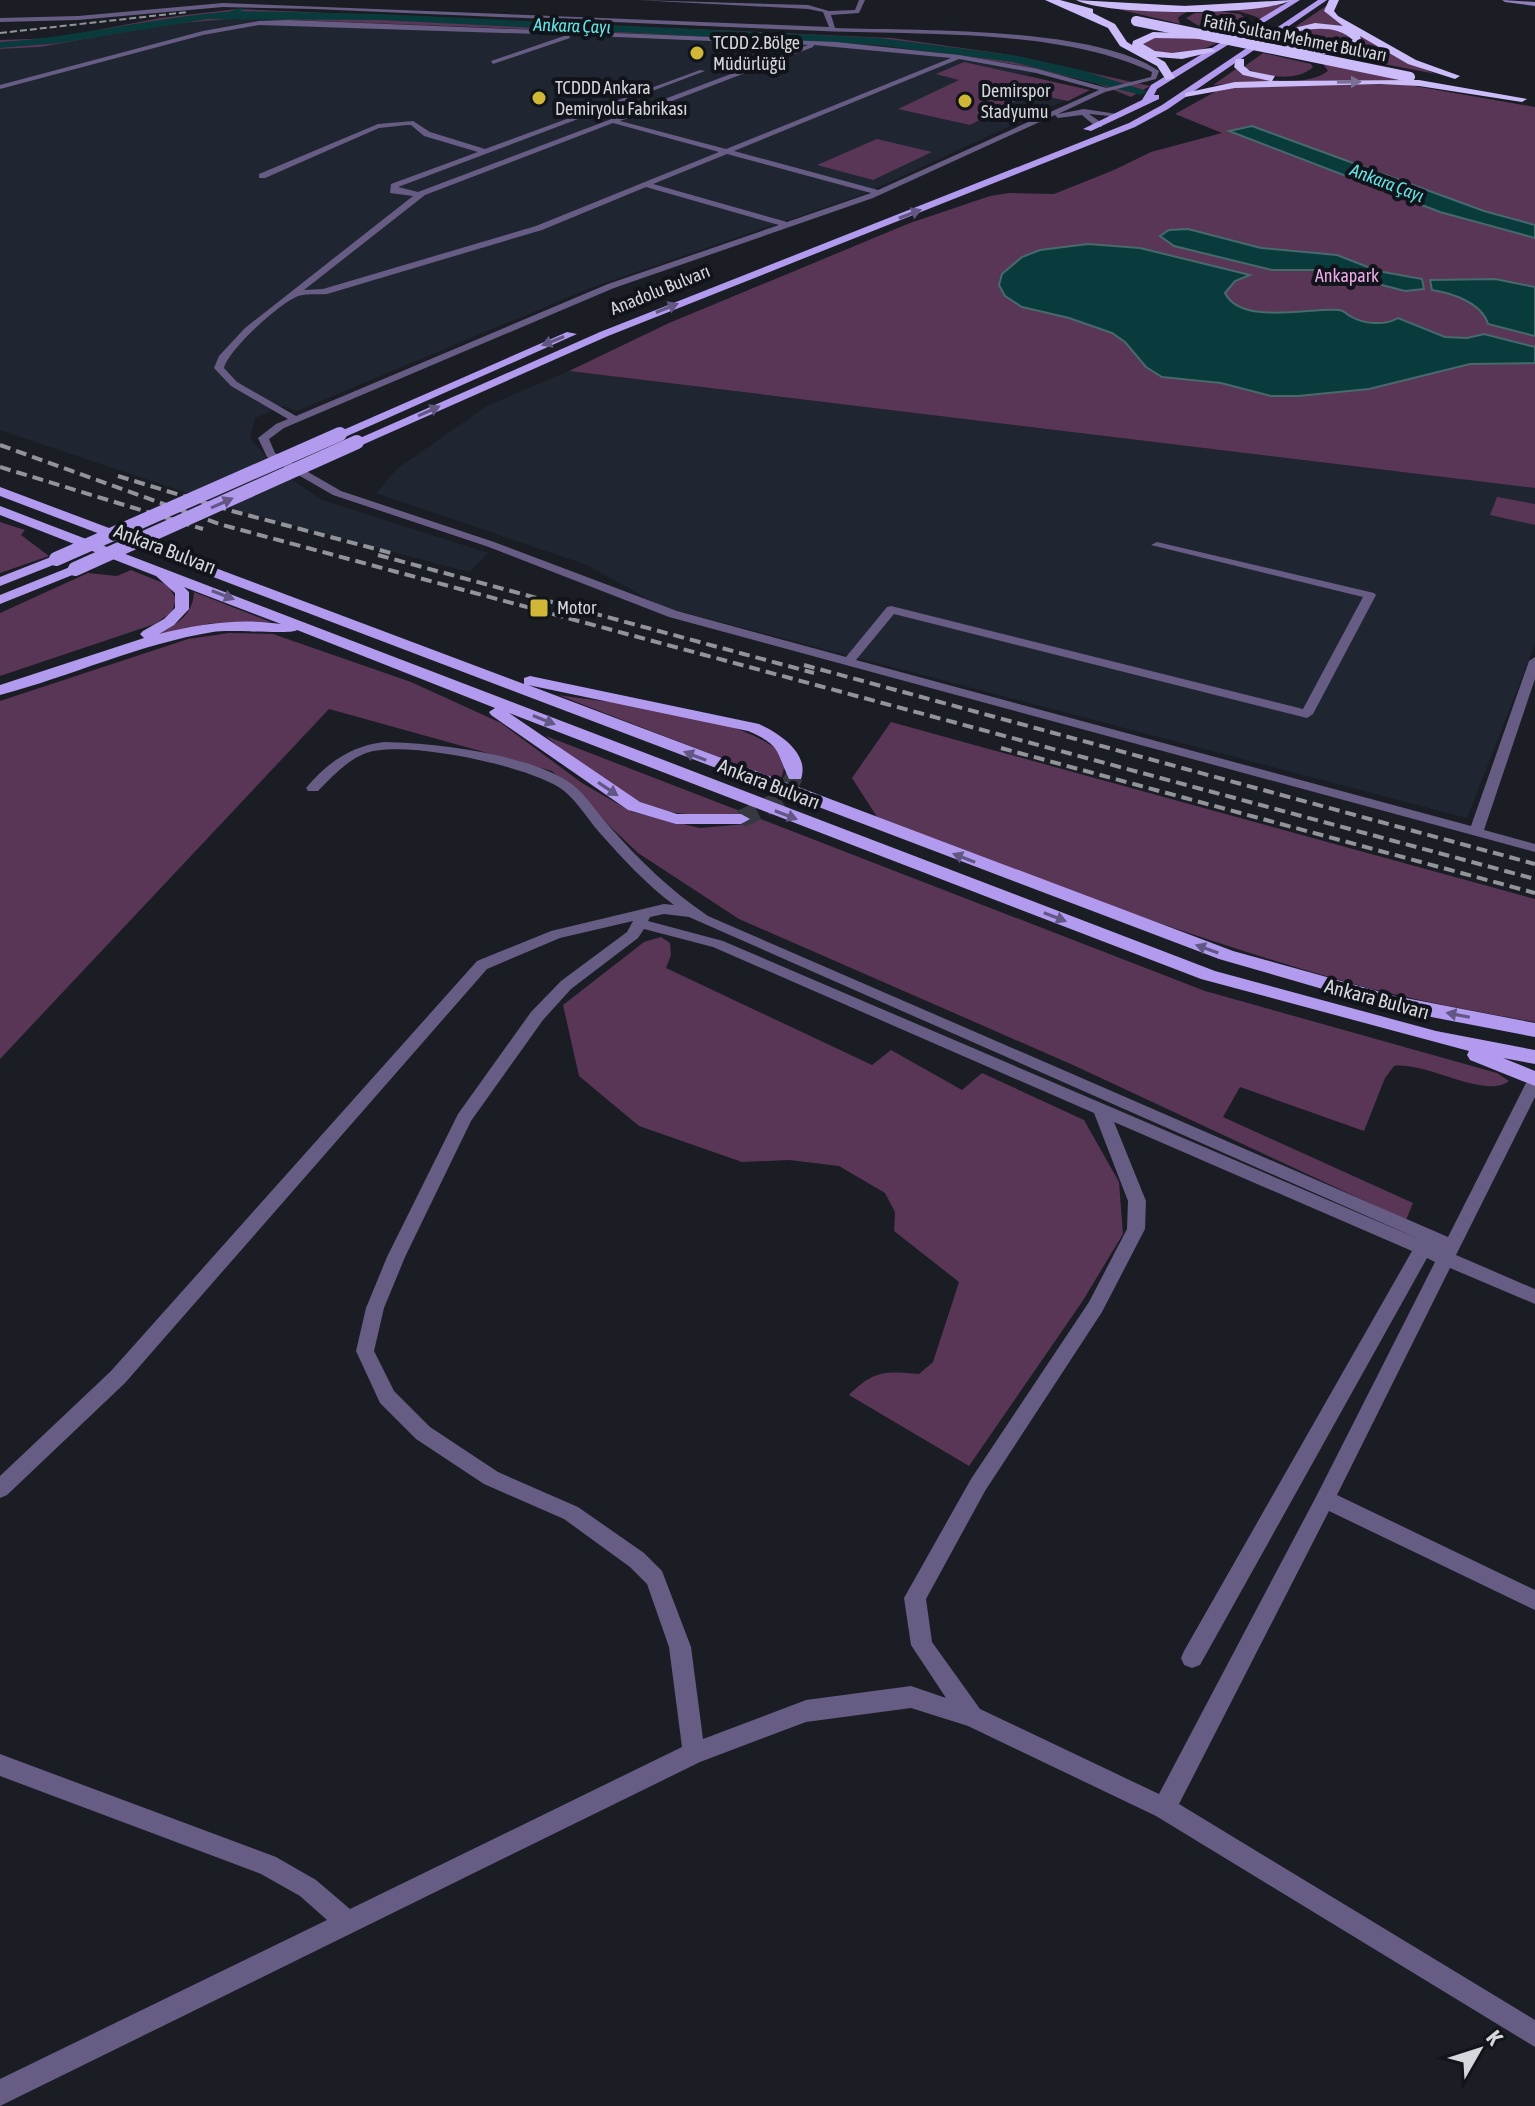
<svg xmlns="http://www.w3.org/2000/svg" width="1535" height="2106" font-family="'Asap Condensed',sans-serif">
	<rect width="100%" height="100%" fill="#1a1d24"/>
	<!-- built -->
	<g fill="#202631">
		<polygon points="241,18 830,41 906,47 1041,70 1028,75 1085,91 864,194 590,288 297,411 284,406 255,418 250,438 276,469 322,500 488,553 469,572 253,515 0,430 0,49 40,47 169,24"/>
		<polygon points="569,371 1535,488 1535,644 1467,818 660,606 587,565 376,493 397,469 487,406"/>
	</g>
	<!-- green -->
	<g fill="#593556">
		<path d="M1283,5L1261,19C1242,9 1194,2 1178,18L1180,24L1105,6Z"/>
		<path d="M1326,6L1328,14C1362,37 1398,60 1436,74L1321,52L1355,47L1362,39L1350,31L1295,27Z"/>
		<polygon points="237,9 892,38 1011,55 1150,86 1131,97 1096,83 1012,64 906,47 830,41 241,18 169,24 40,47 0,49 0,40 56,38 160,18"/>
		<polygon points="1219,11 1240,14 1249,21 1234,33 1197,25 1186,18 1195,13"/>
		<path d="M1304,29C1321,29 1342,26 1352,41L1329,48L1277,43Z"/>
		<path d="M1157,37H1188L1219,42C1192,55 1168,60 1141,44Z"/>
		<path d="M1263,53L1311,64L1313,67C1297,82 1266,77 1247,69L1245,66Z"/>
		<polygon points="964,62 1090,90 1068,101 1031,93 970,125 898,109 959,80 936,74"/>
		<path d="M1323,64L1414,81L1249,82L1213,85L1236,69C1261,81 1304,88 1328,71Z"/>
		<polygon points="1403,84 1535,107 1535,488 569,371 669,323 910,223 990,196 1009,193 1054,194 1114,170 1151,152 1222,133 1175,114 1220,89 1260,85"/>
		<polygon points="877,139 932,152 873,180 817,165"/>
		<polygon points="1497,497 1535,504 1535,525 1490,515"/>
		<polygon points="0,522 25,530 21,535 49,556 0,573"/>
		<polygon points="131,570 168,585 176,599 172,612 155,624 0,676 0,613 88,573 117,576"/>
		<path d="M194,592L271,622L212,623L146,638C168,629 193,620 194,592Z"/>
		<path d="M229,633L273,634L411,682L501,723L582,783L632,812L700,828L746,824L736,815C711,815 686,816 661,810C630,803 571,758 546,736L1205,991L1497,1073L1509,1081C1486,1100 1425,1061 1394,1066L1385,1078L1364,1131L1240,1087L1223,1117L1413,1203L1406,1220L1073,1065L739,919L638,853L552,771L329,709L0,1059V701L188,639Z"/>
		<path d="M558,695C611,703 756,716 786,759L781,781Z"/>
		<path d="M891,722L1535,899V1022C1479,1012 1423,1002 1368,988C1202,943 1040,880 879,820L852,778Z"/>
		<path d="M661,937L670,943L671,955L666,968L872,1065L891,1050L962,1090L982,1073L1084,1120L1119,1182L1123,1234L1082,1302L969,1466L849,1395C874,1370 885,1371 919,1374L933,1362L959,1282L894,1231L895,1212L885,1193L839,1166L789,1160L742,1162L639,1126L579,1076L563,1005L644,942Z"/>
	</g>
	<!-- water -->
	<g fill="#0a3b3c" stroke="#476a6c" stroke-width="2">
		<polygon points="1252,126 1484,211 1535,225 1535,238 1440,212 1229,131"/>
		<polygon points="1188,229 1261,248 1337,255 1378,271 1422,279 1424,289 1405,291 1324,270 1272,270 1174,246 1160,236 1169,230"/>
		<path d="M1088,244L1140,248L1250,275L1235,281L1225,293C1241,326 1311,307 1339,310C1346,311 1344,313 1350,316C1363,324 1385,326 1398,318L1445,337L1467,338L1484,334L1535,347V363L1470,364L1369,389L1298,396H1271L1221,383L1162,377L1146,367L1125,342L1112,333L1069,318L1022,307L1005,296L999,285L1002,274L1022,257L1040,250Z"/>
		<path d="M1495,279L1535,287V336L1488,324C1482,303 1452,293 1432,290L1430,280Z"/>
	</g>
	<g fill="none" stroke-linecap="round" stroke-linejoin="round">
		<!-- canal -->
		<polygon fill="#0a3b3c" fill-rule="evenodd" points="240,8 245,9 226,16 223,14"/>
		<!-- river -->
		<path fill="#0a3b3c" fill-rule="evenodd" d="M238,11L379,14L880,38L1012,55L1081,70L1147,91L1141,95L1012,62L880,45L379,20L208,19L60,43L0,48V42C80,37 158,16 238,11Z"/>
		<!-- primary-tunnel -->
		<polyline stroke="#363940" stroke-width="18" stroke-dasharray="18 9" stroke-linecap="butt" points="741,819 782,799 795,775"/>
		<!-- street -->
		<g fill="#675c84" fill-rule="evenodd">
			<path d="M637,0L808,5L829,11L855,10L859,0H865L859,13L831,15L835,28C918,31 1093,26 1159,71L1156,79L1105,92L1058,114L1084,109L1124,115L1120,117L1089,114L1102,123V127H1096L1082,115L1058,118L1055,115L873,198L614,288L284,428L269,439L275,453L341,491L494,542L677,611L846,657L887,607L891,606L1303,709L1363,597L1151,545L1157,542L1374,593L1376,595L1313,714L1307,718L894,614L856,660L1471,826L1529,661L1535,657V679L1484,830L1535,844V852L669,617L486,546L333,495L267,457L258,438L276,424L288,419L231,386L214,368L219,356L245,328L413,196L390,193L391,184L478,152L424,136L411,125H407L379,128L265,178H259V174L378,124L413,121L430,132L485,149L700,70L705,71L398,187L418,192L808,45L569,35L570,38L493,64L491,61L567,35L259,25L203,35L0,89V85L203,31L259,21L288,20L836,42L959,55L1037,69L1107,88L1151,77L1152,72C1062,29 923,35 823,31C653,24 483,16 313,9L223,7L78,20L0,22V18L78,16L223,3L829,27L823,12L808,9ZM814,45L951,58L726,149L620,121L813,47ZM959,59L1036,73L1099,90L878,190L734,151ZM613,123L719,152L536,226L323,289L304,290L425,195ZM727,154L871,193L787,222L653,184ZM646,187L779,225L608,284L296,416L237,382L224,368C229,349 278,305 296,297C304,293 318,295 327,294L542,230Z"/>
			<path d="M384,742C435,743 532,754 573,785C587,796 597,813 609,826C639,860 671,891 708,916L1448,1237L1527,1081L1535,1075V1097L1456,1255L1535,1289V1304L1450,1268L1337,1495L1535,1590V1610L1329,1511L1179,1804L1535,2020V2047L1156,1816L968,1726L911,1708L806,1722L700,1762L0,2106V2079L327,1920L300,1896L261,1874L0,1776V1754L276,1857L316,1880L350,1909L682,1747L669,1647L647,1584L630,1567L564,1519L484,1484L416,1439L380,1403L356,1351L366,1308L387,1257L458,1114L531,1012L561,981L627,932L633,921L560,938L487,969L125,1383L7,1495L0,1498V1476L111,1371L477,961L551,931L664,904L674,905C646,884 622,858 599,832C587,818 577,801 563,790C530,766 404,739 366,753C347,760 332,777 318,791H308L306,788C328,762 351,746 384,742ZM664,914L689,917L1419,1239L723,941L648,921L650,917ZM644,929L713,947L1094,1113L1128,1201L1127,1229L1089,1302L971,1479L904,1598L911,1645L946,1698L911,1686L806,1700L703,1739L691,1647L662,1571L644,1553L578,1507L498,1472L430,1427L394,1391L374,1351L384,1308L405,1257L471,1121L543,1020L571,989L638,938ZM1114,1122L1412,1251L1184,1651L1181,1658L1184,1665L1192,1668L1200,1665L1427,1258L1435,1262L1318,1493L1159,1794L980,1709L932,1642L926,1599L985,1491L1102,1312L1145,1229L1146,1201Z"/>
		</g>
		<!-- secondary -->
		<polygon fill="#917fc0" fill-rule="evenodd" points="1502,0 1535,2 1535,6 1505,2"/>
		<!-- primary -->
		<g fill="#b29aee" fill-rule="evenodd">
			<polygon points="1291,0 1300,0 1157,89 1154,95 1159,95 1159,99 1091,131 1083,129 1142,100 1151,85"/>
			<polygon points="1318,0 1327,0 1168,109 1135,127 608,336 362,445 351,442 600,332 1129,123 1162,105"/>
			<polygon points="567,332 577,334 345,437 334,434"/>
			<path d="M0,487L524,684V678L530,676L759,724C779,733 810,753 801,779H789C776,751 781,745 748,731L528,685L1233,951L1395,996L1535,1023V1037L1395,1010L1219,959L0,496Z"/>
			<path d="M0,506L1215,971L1436,1031L1535,1050V1064L1503,1058L1535,1071V1086L1470,1060L1467,1055L1469,1051L1201,979L509,713L640,802L677,814H741L750,819L741,824H676L628,810L491,715L489,712L495,708L297,630C292,635 230,629 213,632C139,644 72,676 0,695V685L144,638L140,634L143,631L164,619L175,608V593L156,576L0,515ZM184,587L281,624C239,618 200,624 159,634L174,625L189,609V592Z"/>
			<polygon points="56,555 63,559 61,562 0,586 0,577"/>
			<polygon points="75,565 82,569 80,572 0,604 0,595"/>
		</g>
		<!-- highway -->
		<g fill="#ccbcf9" fill-rule="evenodd">
			<polygon points="1045,0 1060,0 1093,9 1093,13 1115,24 1127,42 1132,45 1133,41 1153,32 1204,34 1207,39 1155,38 1143,44 1155,51 1172,53 1211,48 1216,51 1182,59 1156,57 1165,62 1175,78 1166,80 1157,66 1120,46 1108,28"/>
			<path d="M1076,0L1185,6L1292,0C1262,16 1105,16 1076,0Z"/>
			<path d="M1329,0H1339L1334,11L1338,16L1416,60L1460,76L1455,79L1408,64L1360,36L1362,43C1339,59 1309,54 1282,50L1286,45L1334,48L1353,40C1336,24 1309,28 1287,34L1282,31L1315,23L1343,26L1324,11Z"/>
			<polygon points="1236,59 1244,59 1244,66 1250,71 1275,76 1272,81 1419,80 1527,99 1522,102 1419,86 1380,84 1235,88 1185,97 1185,93 1235,82 1270,81 1243,75 1234,67"/>
		</g>
		<!-- rail-far1 -->
		<polyline stroke="#92949a" stroke-width="2" stroke-dasharray="7 3" stroke-linecap="butt" points="0,33 188,12"/>
		<!-- rail -->
		<g stroke="#92949a" stroke-width="4" stroke-dasharray="11 6" stroke-linecap="butt">
			<polyline points="0,445 219,524 1535,879"/>
			<polyline points="0,467 203,529"/>
			<polyline points="118,476 232,511 391,553"/>
			<polyline points="378,555 814,673"/>
			<polyline points="804,665 1535,864"/>
			<polyline points="1001,748 1535,893"/>
		</g>
		<!-- primary-bridge -->
		<g stroke="#b29aee" stroke-width="14">
			<polyline points="56,559 340,434"/>
			<polyline points="75,569 357,442"/>
		</g>
		<!-- highway-bridge -->
		<polyline stroke="#ccbcf9" stroke-width="10" points="1136,21 1410,77"/>
	</g>
	<!-- one-way arrows -->
	<defs><path id="oneway-solid" d="M-6-.8H1V-3.2L6.5 0L1 3.2V.8H-6Z" transform="scale(2)"/></defs>
	<use fill="#787095" href="#oneway-solid" transform="translate(1349 82) rotate(-1)"/>
	<g fill="#625784">
		<use href="#oneway-solid" transform="translate(910 214) rotate(-21)"/>
		<use href="#oneway-solid" transform="translate(667 308) rotate(-22)"/>
		<use href="#oneway-solid" transform="translate(553 341) rotate(158)"/>
		<use href="#oneway-solid" transform="translate(429 411) rotate(-24)"/>
		<use href="#oneway-solid" transform="translate(222 503) rotate(-24)"/>
		<use href="#oneway-solid" transform="translate(223 595) rotate(21)"/>
		<use href="#oneway-solid" transform="translate(544 720) rotate(22)"/>
		<use href="#oneway-solid" transform="translate(695 756) rotate(-159)"/>
		<use href="#oneway-solid" transform="translate(608 789) rotate(34)"/>
		<use href="#oneway-solid" transform="translate(786 815) rotate(21)"/>
		<use href="#oneway-solid" transform="translate(964 858) rotate(-159)"/>
		<use href="#oneway-solid" transform="translate(1055 917) rotate(21)"/>
		<use href="#oneway-solid" transform="translate(1207 949) rotate(-160)"/>
		<use href="#oneway-solid" transform="translate(1458 1015) rotate(-169)"/>
	</g>
	<!-- markers -->
	<g fill="#d0b736" stroke="#11141a" stroke-width="3">
		<circle cx="697" cy="53" r="8"/>
		<circle cx="539" cy="98" r="8"/>
		<circle cx="965" cy="101" r="8"/>
		<rect x="529" y="598" width="20" height="20" rx="4"/>
	</g>
	<g text-anchor="middle" stroke-width="8" stroke-linejoin="round" paint-order="stroke">
		<!-- far-water labels -->
		<g font-size="18" font-style="italic" fill="#63e4e6" stroke="#11141a">
			<text transform="translate(572 26) rotate(2)" y="6">Ankara Çayı</text>
			<text transform="translate(1387 183) rotate(21)" y="6">Ankara Çayı</text>
		</g>
		<!-- far-street labels -->
		<g font-size="18" fill="#d5d7dc" stroke="#11141a">
			<text transform="translate(1295 38) rotate(11)" y="6">Fatih Sultan Mehmet Bulvarı</text>
			<text transform="translate(660 290) rotate(-22)" y="6">Anadolu Bulvarı</text>
		</g>
		<!-- far-poi labels -->
		<g font-size="18" fill="#d5d7dc" stroke="#11141a" text-anchor="start">
			<text x="713" y="49">TCDD 2.Bölge<tspan x="713" dy="21">Müdürlüğü</tspan></text>
			<text x="555" y="94">TCDDD Ankara<tspan x="555" dy="21">Demiryolu Fabrikası</tspan></text>
			<text x="981" y="97">Demirspor<tspan x="981" dy="21">Stadyumu</tspan></text>
			<text x="557" y="614">Motor</text>
		</g>
		<!-- far-park labels -->
		<g font-size="18" fill="#f0acea" stroke="#11141a">
			<text x="1347" y="282">Ankapark</text>
		</g>
		<!-- street labels -->
		<g font-size="20" fill="#d5d7dc" stroke="#11141a">
			<text transform="translate(165 549) rotate(21)" y="7">Ankara Bulvarı</text>
			<text transform="translate(769 784) rotate(21)" y="7">Ankara Bulvarı</text>
			<text transform="translate(1377 999) rotate(15)" y="7">Ankara Bulvarı</text>
		</g>
	</g>
	<!-- north arrow -->
	<g transform="translate(1479 2050) rotate(51)" stroke="#11141a" stroke-width="6" paint-order="stroke">
	<path d="M0-6L14 30L0 20L-14 30Z" fill="#d5d7dc"/>
	<text y="-12" font-size="22" font-weight="bold" text-anchor="middle" fill="#d5d7dc">K</text>
	</g>
</svg>
